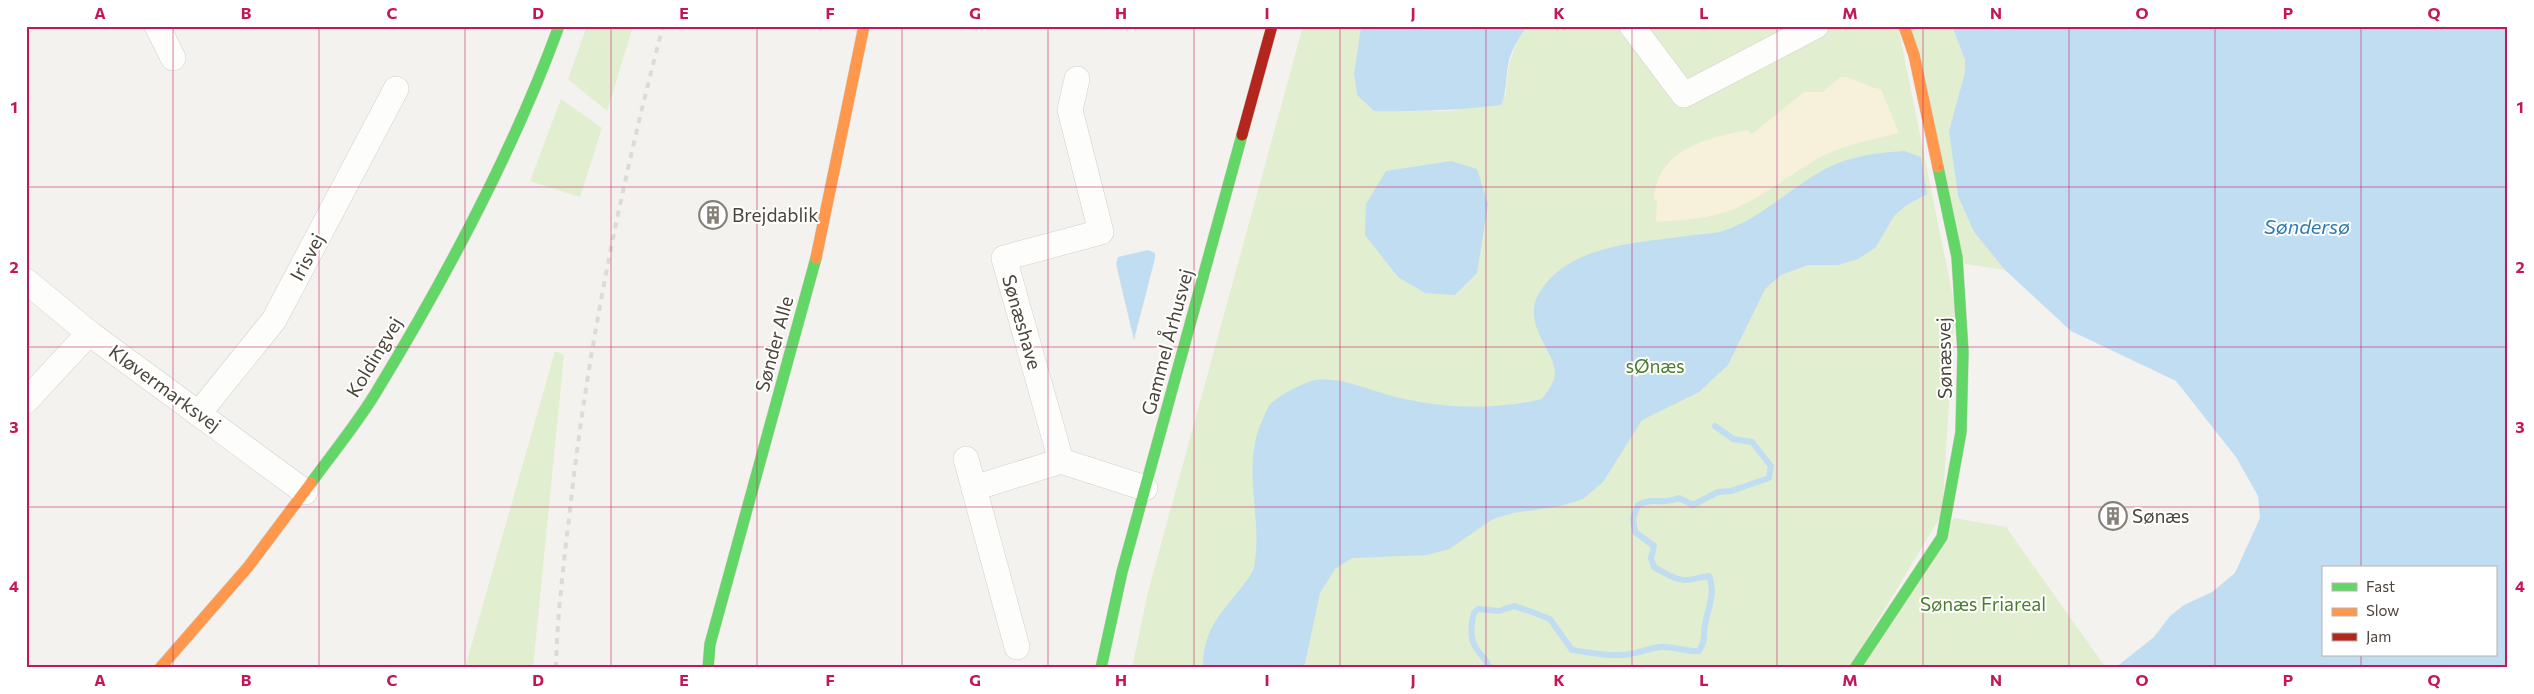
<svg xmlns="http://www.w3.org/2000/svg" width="2534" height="694" font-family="Commissioner,sans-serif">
	<rect width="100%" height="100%" fill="#f4f2ee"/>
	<!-- green -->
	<g fill="#e1eecf">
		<polygon points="587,26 633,26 607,111 568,79"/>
		<path d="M1303,26H1361L1354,74L1357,95L1374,111H1450L1506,95C1506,68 1512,49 1527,26H1898L1955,307L1942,514L1849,668H1132L1148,592Z"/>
		<polygon points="1910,26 1952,26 1965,60 1965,72 1949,131 1958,196 1974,232 2005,270 1965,264"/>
		<polygon points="561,99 602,128 580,197 530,181"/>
		<polygon points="555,351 564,355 533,668 465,668"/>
		<polygon points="1954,518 2006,527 2106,668 1861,668"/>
	</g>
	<!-- sand -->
	<path fill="#f7f0da" d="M1841,77C1858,78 1865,87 1881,89L1899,133C1872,140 1843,145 1819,158C1790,174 1765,196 1734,209C1710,219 1682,220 1656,222L1657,201L1654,200C1656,150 1706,138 1747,130L1752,134L1804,92H1822Z"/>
	<!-- water -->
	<g fill="#c0ddf1" fill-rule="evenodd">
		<path d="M1361,26H1527C1519,39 1510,51 1508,66C1505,80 1507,92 1501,105C1459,110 1417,112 1374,111L1357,95L1354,74Z"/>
		<path d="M1952,26H2508V668H2115L2154,637L2170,616L2184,605L2212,592L2235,573L2260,518L2258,496L2236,457L2176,381L2071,331L2005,270L1974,232L1958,196L1949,131L1965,72V60ZM2323,568H2495V655H2323Z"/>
		<path d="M1904,151L1921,157L1927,194L1907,205L1894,216L1876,247L1858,259L1838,265H1808L1781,275L1765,289L1728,365L1699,392L1642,420L1603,482L1583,499L1561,506L1513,513L1493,519L1449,549L1427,555L1352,558L1335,569L1320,593L1304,668H1203C1203,630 1219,616 1241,588C1247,580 1254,573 1255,562C1261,519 1246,481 1256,438C1259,428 1264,415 1269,406C1275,397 1303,383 1315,380C1337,375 1377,393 1400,398C1447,409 1496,410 1542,399C1546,393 1552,386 1554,379C1562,355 1517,326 1541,290C1572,243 1643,243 1693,235C1703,234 1714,234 1723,231C1762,218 1791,187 1827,168C1851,156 1877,153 1904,151Z"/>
		<polygon points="1451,161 1477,169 1488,204 1477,273 1455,295 1425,293 1398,277 1365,235 1366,204 1386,171"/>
		<polygon points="1148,250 1155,253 1155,258 1134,340 1116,264 1118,257"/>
	</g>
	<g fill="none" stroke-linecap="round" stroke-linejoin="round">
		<!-- stream -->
		<path stroke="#c0ddf1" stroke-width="6" d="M1489,668C1487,659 1480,655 1476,648C1469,637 1471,624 1474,613L1478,609L1499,611L1514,606L1532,612L1550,619L1572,650C1591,653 1612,657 1630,654C1640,652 1651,648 1661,647C1675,646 1685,652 1699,651C1706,639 1703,637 1705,624C1708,608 1716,593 1709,576C1701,577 1692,580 1685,580C1674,580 1664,572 1654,567L1651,558L1654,546L1635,532L1633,518L1638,505C1651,497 1663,505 1679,498L1693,505L1718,492L1731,491L1769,478L1771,466L1752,442L1733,439L1715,426"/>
		<defs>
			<g id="street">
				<polyline points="157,26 173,58"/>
				<polyline points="1632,26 1684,95 1816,26"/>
				<polyline points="26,281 89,333 305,492"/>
				<polyline points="26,401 89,333"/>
				<polyline points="199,413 274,320 396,89"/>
				<polyline points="966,459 974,488 1061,461 1145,488"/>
				<polyline points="1061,461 1004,258 1101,232 1070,110 1077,79"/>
				<polyline points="974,488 1017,647"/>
			</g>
			<g id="fast">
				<path d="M311,483C332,454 356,425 375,394C445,279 513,152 559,26"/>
				<polyline points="708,668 710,644 816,258"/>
				<polyline points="1101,668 1122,572 1242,135"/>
				<polyline points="1855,668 1942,537 1961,432 1963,352 1957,257 1938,167"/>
			</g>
			<g id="slow">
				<polyline points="1904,26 1914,55 1938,167"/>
				<polyline points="816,258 864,26"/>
				<polyline points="160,668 248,567 311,483"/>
			</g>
			<polyline id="jam" points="1242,135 1272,26"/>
		</defs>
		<!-- street casing -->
		<use href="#street" stroke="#d2d0cb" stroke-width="26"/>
		<!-- fast casing -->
		<use href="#fast" stroke="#d3cfc5" stroke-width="12"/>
		<!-- slow casing -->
		<use href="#slow" stroke="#d3cfc5" stroke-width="12"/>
		<!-- jam casing -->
		<use href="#jam" stroke="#d3cfc5" stroke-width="12"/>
		<!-- street -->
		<use href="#street" stroke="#fdfdfc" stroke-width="25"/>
		<!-- fast -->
		<use href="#fast" stroke="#63d668" stroke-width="11"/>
		<!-- slow -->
		<use href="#slow" stroke="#ff974d" stroke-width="11"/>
		<!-- jam -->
		<use href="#jam" stroke="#b3261e" stroke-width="11"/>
		<!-- rail -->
		<path stroke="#dbdbda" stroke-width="4" stroke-dasharray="6 6" stroke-linecap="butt" d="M556,668C557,615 564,562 570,509C588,346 621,185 663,26"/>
	</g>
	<!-- grid -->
	<path fill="none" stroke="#c2185b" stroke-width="1" stroke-opacity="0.55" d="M173,26V668M319,26V668M465,26V668M611,26V668M757,26V668M902,26V668M1048,26V668M1194,26V668M1340,26V668M1486,26V668M1632,26V668M1777,26V668M1923,26V668M2069,26V668M2215,26V668M2361,26V568M26,187H2508M26,347H2508M26,507H2508M2361,655V668"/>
	<!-- icons -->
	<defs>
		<symbol id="building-ring" viewBox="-11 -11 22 22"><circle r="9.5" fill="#fff" stroke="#868178" stroke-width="1.5"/><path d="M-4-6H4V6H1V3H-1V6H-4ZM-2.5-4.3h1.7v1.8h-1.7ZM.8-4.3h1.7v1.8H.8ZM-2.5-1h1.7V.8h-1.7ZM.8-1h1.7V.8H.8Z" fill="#868178"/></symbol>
	</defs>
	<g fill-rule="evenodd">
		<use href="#building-ring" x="697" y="199" width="32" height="32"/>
		<use href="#building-ring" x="2097" y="500" width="32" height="32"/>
	</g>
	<g text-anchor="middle" stroke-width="4" stroke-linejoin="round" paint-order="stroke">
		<!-- poi labels -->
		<g font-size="19" fill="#4b4439" stroke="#fff" text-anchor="start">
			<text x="732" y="222">Brejdablik</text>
			<text x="2132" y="523">Sønæs</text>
		</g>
		<!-- street labels -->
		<g font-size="19" fill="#4b4439" stroke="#fff">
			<text transform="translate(307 257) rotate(-62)" y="7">Irisvej</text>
			<text transform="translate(1022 322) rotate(74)" y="7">Sønæshave</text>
			<text transform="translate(1167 342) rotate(-75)" y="7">Gammel Århusvej</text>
			<text transform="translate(774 344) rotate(-75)" y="7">Sønder Alle</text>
			<text transform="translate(374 357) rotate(-59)" y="7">Koldingvej</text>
			<text transform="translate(1944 358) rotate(-91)" y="7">Sønæsvej</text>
			<text transform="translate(165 388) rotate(36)" y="7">Kløvermarksvej</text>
		</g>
		<!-- park labels -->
		<g font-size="19" fill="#4a7f2a" stroke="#fff">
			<text x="1655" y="373">sØnæs</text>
			<text x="1983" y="611">Sønæs Friareal</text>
		</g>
		<!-- water labels -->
		<g font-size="20" font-style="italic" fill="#2e7ab2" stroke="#fff">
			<text x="2307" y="234">Søndersø</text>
		</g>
	</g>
	<!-- border -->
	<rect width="2534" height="694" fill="none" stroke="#ffffff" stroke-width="55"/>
	<!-- legend -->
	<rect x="2322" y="566" width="175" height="90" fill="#ffffff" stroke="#b7b4b0"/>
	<rect x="2332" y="583" width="25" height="8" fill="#63d668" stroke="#b7b4b0"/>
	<text x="2366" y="592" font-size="15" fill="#4b4439">Fast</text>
	<rect x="2332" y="608" width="25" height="8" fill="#ff974d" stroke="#b7b4b0"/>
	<text x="2366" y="616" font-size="15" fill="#4b4439">Slow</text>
	<rect x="2332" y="633" width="25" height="8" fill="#b3261e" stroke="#b7b4b0"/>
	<text x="2366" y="642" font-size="15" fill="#4b4439">Jam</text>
	<rect x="28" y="28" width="2478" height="638" fill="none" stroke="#c2185b" stroke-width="2"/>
	<g font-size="16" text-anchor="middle" font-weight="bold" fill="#c2185b">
		<text x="100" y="19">A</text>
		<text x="246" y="19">B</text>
		<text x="392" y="19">C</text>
		<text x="538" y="19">D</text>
		<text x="684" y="19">E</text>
		<text x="830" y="19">F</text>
		<text x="975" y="19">G</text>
		<text x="1121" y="19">H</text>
		<text x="1267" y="19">I</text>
		<text x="1413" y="19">J</text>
		<text x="1559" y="19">K</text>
		<text x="1704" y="19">L</text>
		<text x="1850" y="19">M</text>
		<text x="1996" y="19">N</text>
		<text x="2142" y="19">O</text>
		<text x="2288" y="19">P</text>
		<text x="2434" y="19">Q</text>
		<text x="14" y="113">1</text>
		<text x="2520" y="113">1</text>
		<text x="14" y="273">2</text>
		<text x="2520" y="273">2</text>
		<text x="14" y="433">3</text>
		<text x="2520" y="433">3</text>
		<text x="14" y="592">4</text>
		<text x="2520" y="592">4</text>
		<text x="100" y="686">A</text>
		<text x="246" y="686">B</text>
		<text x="392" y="686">C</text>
		<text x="538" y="686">D</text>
		<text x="684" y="686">E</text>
		<text x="830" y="686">F</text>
		<text x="975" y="686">G</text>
		<text x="1121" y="686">H</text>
		<text x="1267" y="686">I</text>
		<text x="1413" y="686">J</text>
		<text x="1559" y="686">K</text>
		<text x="1704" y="686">L</text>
		<text x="1850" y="686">M</text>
		<text x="1996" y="686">N</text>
		<text x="2142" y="686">O</text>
		<text x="2288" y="686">P</text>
		<text x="2434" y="686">Q</text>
	</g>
</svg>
